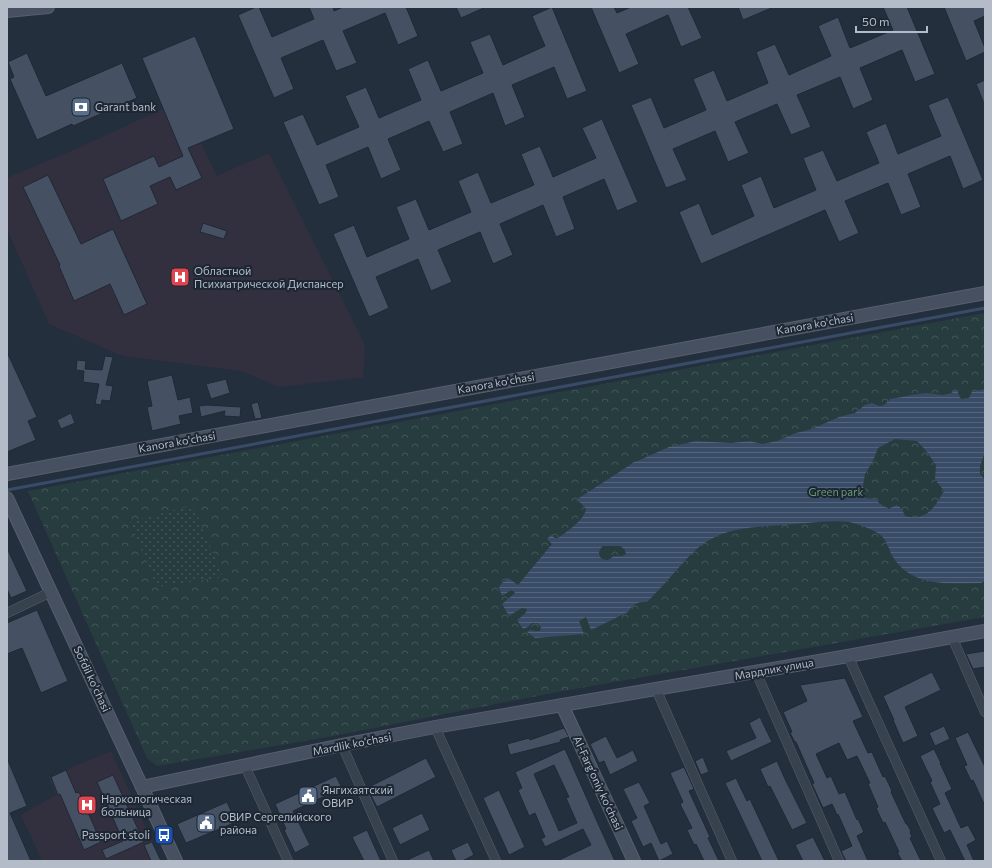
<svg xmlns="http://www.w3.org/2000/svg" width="992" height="868" font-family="Commissioner,sans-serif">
	<defs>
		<pattern id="forest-crowns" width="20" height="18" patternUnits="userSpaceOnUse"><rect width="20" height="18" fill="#263c3f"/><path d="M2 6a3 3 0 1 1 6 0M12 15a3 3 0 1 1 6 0" fill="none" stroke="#435659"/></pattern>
		<pattern id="park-dots" width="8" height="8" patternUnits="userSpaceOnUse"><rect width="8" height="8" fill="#263c3f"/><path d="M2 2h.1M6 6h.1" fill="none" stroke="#435659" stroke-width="1.8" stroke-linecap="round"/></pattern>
		<pattern id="water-rules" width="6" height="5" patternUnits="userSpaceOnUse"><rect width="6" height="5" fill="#394c67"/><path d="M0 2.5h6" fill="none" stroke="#53647b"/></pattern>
	</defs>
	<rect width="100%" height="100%" fill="#242f3e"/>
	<!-- medical -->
	<g fill="#32303f">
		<polygon points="163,109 181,151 201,143 217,176 269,153 365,345 363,377 279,387 241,371 125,356 118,354 49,324 7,229 7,178 78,148"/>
		<polygon points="111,751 161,861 42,861 21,815 56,795 49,777"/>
	</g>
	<!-- forest -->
	<polygon fill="url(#forest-crowns)" points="985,313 985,617 563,691 328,737 157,766 147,758 28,491"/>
	<!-- park -->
	<polygon fill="url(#park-dots)" points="193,505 223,577 157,587 130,522"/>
	<!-- water -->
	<path fill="url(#water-rules)" fill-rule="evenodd" d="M956,389L961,399L969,398L972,392L985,389V452L980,466V474L985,480V581L981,583C950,583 912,588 893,557C886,545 889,539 874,531C868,528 855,523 849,522C831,520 812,523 794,524C765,527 732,525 706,542C693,550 684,562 674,573C665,583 656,593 647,602C637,602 634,603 628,612L591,630L586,617L579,621L584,634L535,638L527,632L530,630L535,631H540L541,627L537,623H532L528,627L523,629L517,620C521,617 526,614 527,609L522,608L509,616L502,604L514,594L515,592L511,590L502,596L499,588L501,584L508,578L518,585L552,544L547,539L551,535L555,538H558C567,532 585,519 586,509L581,503L576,500L633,463L669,447L696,441L731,443L750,441L762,444L777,441L796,433L812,429L839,417L855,413L865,405L872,403C882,408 883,407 890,399L902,397L911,395L926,393L943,395L952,393ZM895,439L917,441L927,452L936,465L935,479L944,491C935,507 926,522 905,516L902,509L897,505L888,509L879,503L876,499L865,498L863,486L865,474L873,461L878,448ZM603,546H620L625,550L626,554L622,556H614L608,560C602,560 599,558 599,552L601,548Z"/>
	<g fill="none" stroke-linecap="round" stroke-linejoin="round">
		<!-- stream -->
		<polyline stroke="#394c67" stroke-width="3" points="7,490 985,308"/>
	</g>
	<!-- building -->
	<g fill="#455162" stroke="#1f2835" fill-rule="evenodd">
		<polygon points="256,7 259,7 272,37 314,19 309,7 333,7 334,11 343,7 406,7 418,36 398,45 385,13 343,31 357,63 336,71 323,40 281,58 294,89 274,98 238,15"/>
		<polygon points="456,7 486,7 461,18"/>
		<polygon points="552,7 587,91 567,99 554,67 512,85 525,117 505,126 493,93 450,112 463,144 443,152 429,121 388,139 401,170 381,179 368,147 326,165 339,197 319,205 283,122 303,114 317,145 359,127 345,96 366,87 379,118 421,100 408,69 428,60 441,91 483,73 470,42 490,34 503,65 545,46 532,16"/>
		<polygon points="591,7 614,7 617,13 631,7 688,7 702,38 681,47 668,15 626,34 639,64 619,73"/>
		<polygon points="738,7 774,7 743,20"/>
		<polygon points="883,7 907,7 935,74 915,82 902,50 860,68 873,100 853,109 840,77 797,95 811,127 791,135 777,104 735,122 749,153 728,162 715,131 673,149 687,180 666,188 631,105 651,97 664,128 706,110 693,79 714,70 727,101 768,83 756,52 775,44 789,75 831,56 818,26 838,17 850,48 893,30"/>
		<polygon points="944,7 985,7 985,16 974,21 985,48 985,52 966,61"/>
		<polygon points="195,36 234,129 188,148 202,178 176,190 170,177 150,186 158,204 121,221 103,179 154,156 159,167 183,156 142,58"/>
		<polygon points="27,53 46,96 122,63 137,98 73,126 72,124 37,140 10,79 14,77 8,62"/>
		<polygon points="985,80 985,106 976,84"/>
		<polygon points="948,97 983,180 963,189 950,156 908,174 921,207 901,215 888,183 845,201 859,233 839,242 825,210 701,264 679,212 699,203 712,235 754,216 741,185 761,176 774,208 816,190 803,158 823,150 837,181 879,163 866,132 886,123 898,154 941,136 928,105"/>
		<polygon points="602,119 638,202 617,211 604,179 563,197 575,229 556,237 543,205 500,224 513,255 493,264 480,232 438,250 452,282 431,291 418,259 376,277 389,308 369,317 333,234 354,225 367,257 409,239 396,207 416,199 429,230 471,212 458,181 478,172 491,203 534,185 521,154 540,146 553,177 596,158 582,128"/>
		<polygon points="48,175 81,244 113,229 147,304 124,315 110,284 74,301 59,266 60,265 23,187"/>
		<polygon points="203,223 227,231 224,239 200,232"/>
		<polygon points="7,352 37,417 28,421 36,440 7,452"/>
		<polygon points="105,356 113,357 106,385 113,386 110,401 102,400 101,405 95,404 99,384 83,382 84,371 76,370 77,360 86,361 85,369 102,370"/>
		<polygon points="172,375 178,400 190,397 193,413 179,416 181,424 152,431 147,407 152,406 147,381"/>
		<polygon points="226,379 230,393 211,399 206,384"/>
		<polygon points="258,402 262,418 255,419 251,404"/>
		<polygon points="207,405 241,407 240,417 224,416 225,411 201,417 199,406"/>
		<polygon points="71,413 75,423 61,429 57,420"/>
		<polygon points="7,548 27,591 11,598 7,589"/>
		<polygon points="37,610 68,681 41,693 22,648 7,654 7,623"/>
		<polygon points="985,651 985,667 973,669 966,654"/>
		<polygon points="932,672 941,690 905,707 918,736 903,743 893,720 894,720 883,696"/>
		<polygon points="845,678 863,717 853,721 868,753 872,752 883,777 885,776 892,791 891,792 906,824 907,824 911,831 910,832 912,837 910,838 921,861 902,861 897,852 899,852 885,822 883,823 876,808 878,807 868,784 870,783 857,756 847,760 839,743 816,754 827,778 831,776 839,794 845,792 857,820 858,819 864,832 857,836 868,861 846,861 841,851 852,846 838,814 837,815 832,804 823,808 812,784 814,783 796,742 795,742 790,733 792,732 783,712 807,701 800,685"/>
		<polygon points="760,717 772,742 731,761 726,751 756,738 749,723"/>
		<polygon points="944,726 950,739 935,746 929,733"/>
		<polygon points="564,728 569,737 560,740 561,742 510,755 507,744 529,738 530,740"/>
		<polygon points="968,732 985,767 985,806 973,780 971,781 964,766 967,765 955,738"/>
		<polygon points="606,736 617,758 633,750 638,761 610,775 604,761 599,763 590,744"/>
		<path d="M565,749L600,828L615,861H557L591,845L583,829L545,847L541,839L545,837L535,813L529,816L518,790L522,788L515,772ZM554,765L569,797L566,798L577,823L559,831L534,774Z"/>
		<polygon points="934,749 941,763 940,763 952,789 945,793 961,828 968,825 976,840 967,845 974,861 965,861 950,830 944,833 932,808 940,804 930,782 932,781 920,756"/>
		<polygon points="703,757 709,772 701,775 695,761"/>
		<polygon points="7,758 27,806 10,813 31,861 7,861"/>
		<polygon points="426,758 436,777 377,807 367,788"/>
		<polygon points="777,761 785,779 807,823 792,830 770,786 768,787 760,769"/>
		<polygon points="684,767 694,789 689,791 710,837 708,838 719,861 704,861 696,844 694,845 687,830 692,828 680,804 683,802 670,773"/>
		<polygon points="66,770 76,793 79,792 101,842 84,850 60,794 58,795 51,777"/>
		<polygon points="113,775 144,842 106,859 102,850 123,841 97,782"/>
		<polygon points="336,776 342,788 293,811 310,845 295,853 284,830 286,829 275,804"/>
		<polygon points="736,778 747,801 750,799 779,861 762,861 725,783"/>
		<polygon points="639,782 650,803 644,806 661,844 667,841 673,854 659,861 651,843 643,847 631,821 637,818 623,789"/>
		<polygon points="499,790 525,847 509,855 483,798"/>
		<polygon points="227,802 236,822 186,843 177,824"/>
		<polygon points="422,813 430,830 400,845 392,828"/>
		<polygon points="367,830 381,861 364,861 352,837"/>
		<polygon points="813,837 825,861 803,861 795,845"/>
		<polygon points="152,842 161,861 151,861 144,845"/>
		<polygon points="468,842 474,855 462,861 456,861 451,850"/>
		<polygon points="429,850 434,861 405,861"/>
	</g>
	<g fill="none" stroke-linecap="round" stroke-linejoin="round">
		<defs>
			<g id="street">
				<polyline points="7,613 51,592"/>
				<polyline points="952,637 985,712"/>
				<polyline points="848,656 941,861"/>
				<polyline points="756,672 839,861"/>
				<polyline points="656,689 732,861"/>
				<polyline points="435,727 496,861"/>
				<polyline points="342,745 393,861"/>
				<polyline points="245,766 288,861"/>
			</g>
			<g id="secondary">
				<polyline points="7,11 48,7"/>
				<polyline points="7,474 130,451 985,293"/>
				<polyline points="7,498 142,787 176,861"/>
				<polyline points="562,705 634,861"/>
				<polyline points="142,787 342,745 435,727 848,656 985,631"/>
			</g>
		</defs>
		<!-- street casing -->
		<use href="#street" stroke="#565f6c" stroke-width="10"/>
		<!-- secondary casing -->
		<use href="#secondary" stroke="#565f6c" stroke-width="14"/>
		<!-- street -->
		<use href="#street" stroke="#38414e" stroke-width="9"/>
		<!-- secondary -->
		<use href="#secondary" stroke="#465061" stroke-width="12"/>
	</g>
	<!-- icons -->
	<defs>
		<symbol id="bank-square" viewBox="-11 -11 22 22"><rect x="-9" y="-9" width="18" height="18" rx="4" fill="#5c6f8a" stroke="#1d2633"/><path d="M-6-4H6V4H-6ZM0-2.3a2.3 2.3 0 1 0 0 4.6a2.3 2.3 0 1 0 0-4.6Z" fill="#fff"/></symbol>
		<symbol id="hospital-square" viewBox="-11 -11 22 22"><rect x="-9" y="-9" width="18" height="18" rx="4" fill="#e0444e" stroke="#1d2633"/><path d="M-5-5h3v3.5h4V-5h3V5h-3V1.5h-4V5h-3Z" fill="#fff"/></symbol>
		<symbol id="civic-square" viewBox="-11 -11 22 22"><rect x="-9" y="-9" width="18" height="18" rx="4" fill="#5c6f8a" stroke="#1d2633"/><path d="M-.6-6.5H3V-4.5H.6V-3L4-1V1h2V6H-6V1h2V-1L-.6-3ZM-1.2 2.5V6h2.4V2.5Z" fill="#fff"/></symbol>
		<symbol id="bus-square" viewBox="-11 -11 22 22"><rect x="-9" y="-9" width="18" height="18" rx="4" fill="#1a4fb4" stroke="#1d2633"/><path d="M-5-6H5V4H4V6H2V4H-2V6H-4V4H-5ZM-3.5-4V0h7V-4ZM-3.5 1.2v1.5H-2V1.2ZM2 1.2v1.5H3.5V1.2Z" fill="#fff"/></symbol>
	</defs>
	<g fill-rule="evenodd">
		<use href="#bank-square" x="70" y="96" width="22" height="22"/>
		<use href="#hospital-square" x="169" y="266" width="22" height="22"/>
		<use href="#civic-square" x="297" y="785" width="22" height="22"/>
		<use href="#hospital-square" x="76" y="794" width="22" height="22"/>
		<use href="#civic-square" x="195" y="812" width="22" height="22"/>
		<use href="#bus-square" x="153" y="824" width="22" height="22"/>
	</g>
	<g text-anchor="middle" stroke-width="4" stroke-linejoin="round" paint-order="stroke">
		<!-- poi labels -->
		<g font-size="11" fill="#b4bcc9" stroke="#1d2633" text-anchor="start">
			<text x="95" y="111">Garant bank</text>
			<text x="194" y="275">Областной<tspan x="194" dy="13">Психиатрической Диспансер</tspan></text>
			<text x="322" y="794">Янгихаятский<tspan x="322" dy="13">ОВИР</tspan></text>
			<text x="101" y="803">Наркологическая<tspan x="101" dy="13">больница</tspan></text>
			<text x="220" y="821">ОВИР Сергелийского<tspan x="220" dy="13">района</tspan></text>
			<text x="150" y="839" text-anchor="end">Passport stoli</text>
		</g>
		<!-- street labels -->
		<g font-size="11" fill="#b4bcc9" stroke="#1d2633">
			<text transform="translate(815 324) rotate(-10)" y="4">Kanora ko'chasi</text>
			<text transform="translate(496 383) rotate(-10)" y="4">Kanora ko'chasi</text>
			<text transform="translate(177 442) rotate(-10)" y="4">Kanora ko'chasi</text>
			<text transform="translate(774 669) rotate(-10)" y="4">Мардлик улица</text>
			<text transform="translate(92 679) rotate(65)" y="4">Sofdil ko'chasi</text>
			<text transform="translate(352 744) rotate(-11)" y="4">Mardlik ko‘chasi</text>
			<text transform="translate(598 783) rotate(65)" y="4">Al-Farg‘oniy ko‘chasi</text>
		</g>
		<!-- park labels -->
		<g font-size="11" fill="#6b9a76" stroke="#1d2633">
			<text x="836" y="496">Green park</text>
		</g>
	</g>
	<!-- border -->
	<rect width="992" height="868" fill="none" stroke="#b4bcc9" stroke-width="16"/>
	<!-- scale -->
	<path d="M856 26v6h71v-6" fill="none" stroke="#b4bcc9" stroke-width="2"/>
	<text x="862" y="26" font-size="12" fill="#b4bcc9" stroke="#1d2633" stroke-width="3" paint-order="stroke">50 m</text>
</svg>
